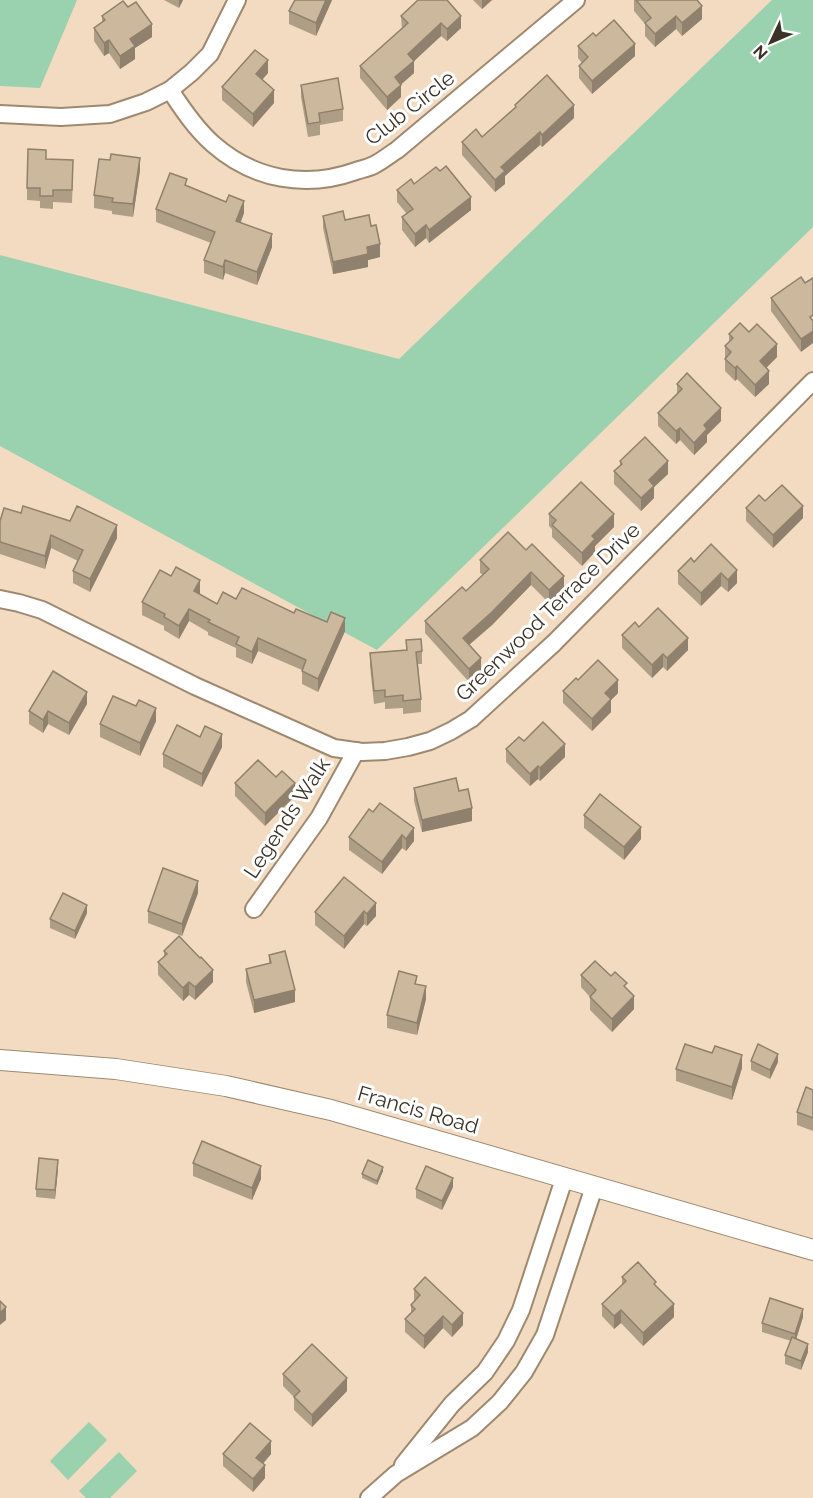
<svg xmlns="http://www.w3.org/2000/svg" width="813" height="1498" font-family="Raleway,sans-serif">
	<rect width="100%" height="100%" fill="#f2dbc0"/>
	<!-- green -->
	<g fill="#9ad1ae">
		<polygon points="0,0 77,0 40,88 0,86"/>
		<polygon points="772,0 813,0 813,227 377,650 0,446 0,255 399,359"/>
		<polygon points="89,1422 107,1440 68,1480 50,1461"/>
		<polygon points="119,1452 137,1471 110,1498 86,1498 79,1491"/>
	</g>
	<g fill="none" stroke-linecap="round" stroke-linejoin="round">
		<defs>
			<g id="minor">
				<path d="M170,90C183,110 196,129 213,144C254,180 306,189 356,171C362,169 368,168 374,165C382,161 389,155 397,150L576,0"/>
				<polyline points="0,114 61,117 110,114 146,102 170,90 192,72 210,54 237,0"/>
				<polyline points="0,599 19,603 42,610 195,686 334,748 362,752 385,751 408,747 430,741 451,731 471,719 554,643 813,381"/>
				<polyline points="254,909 319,818 356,751"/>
				<polyline points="403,1465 452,1404 485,1372 506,1341 521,1310 564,1179"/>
				<polyline points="369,1498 396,1474 472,1428 500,1402 524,1372 545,1335 594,1187"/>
			</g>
			<polyline id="tertiary" points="0,1060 116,1069 226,1086 331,1110 813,1250"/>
		</defs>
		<!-- minor casing -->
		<use href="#minor" stroke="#9e8970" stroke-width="20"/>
		<!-- tertiary casing -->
		<use href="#tertiary" stroke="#9e8970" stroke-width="22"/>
		<!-- minor -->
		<use href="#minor" stroke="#fff" stroke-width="16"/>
		<!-- tertiary -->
		<use href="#tertiary" stroke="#fff" stroke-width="20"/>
	</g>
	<!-- wall -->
	<g fill="#af9e86">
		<polygon points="164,0 183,0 179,8"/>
		<polygon points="295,0 332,0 316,36 289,24 289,11"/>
		<polygon points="418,0 461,28 447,41 441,36 414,61 414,73 401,84 401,97 387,110 360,78 360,66 402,29 401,16"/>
		<polygon points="473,0 492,0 482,9"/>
		<polygon points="634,0 697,0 702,19 682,36 676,29 655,47 645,36 645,24 634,11"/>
		<polygon points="128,7 152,37 135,48 135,59 120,69 109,53 104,56 94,41 94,28 102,23 102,16"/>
		<polygon points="596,36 635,56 592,94 579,78 579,66 582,63 578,58 578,46"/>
		<polygon points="268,73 262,79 274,103 253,127 222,100 222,87"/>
		<polygon points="301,85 343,109 343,121 320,125 320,135 308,137 301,97"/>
		<polygon points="515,105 574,118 542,147 540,145 505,176 505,184 495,192 462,155 462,142 482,137 515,108"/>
		<polygon points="46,159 73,173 72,203 53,202 53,209 40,208 40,201 27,200 27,188"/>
		<polygon points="140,170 133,217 112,214 112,211 94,208 94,195"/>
		<polygon points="414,184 471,210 429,243 426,238 415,247 402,230 402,217 407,214 397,202 397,190"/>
		<polygon points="187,186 244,213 241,222 272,247 257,285 225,273 223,280 204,273 204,260 211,243 156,222 156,209"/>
		<polygon points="323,216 371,226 380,257 368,260 368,267 333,274 323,228"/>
		<polygon points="805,283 801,352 771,311 771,298"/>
		<polygon points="749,332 777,357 766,368 769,384 755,397 737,379 735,381 725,371 725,346 729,342 729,334"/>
		<polygon points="677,384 721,421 707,435 707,442 694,455 680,440 676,444 658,426 658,413 677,395"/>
		<polygon points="620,461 668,474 654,487 654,498 641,511 614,484 614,471 620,466"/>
		<polygon points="765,501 803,518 773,548 746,521 746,508"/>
		<polygon points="21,513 117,538 90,592 73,583 73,571 78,561 51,548 45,569 0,554 0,521"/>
		<polygon points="549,514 614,527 595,546 595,552 582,566 552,537 552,529 549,526"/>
		<polygon points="508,532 564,588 549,603 531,585 492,625 469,645 481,671 469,682 425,633 425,621 466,591 483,575 480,573 480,560"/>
		<polygon points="711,544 737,583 728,592 721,586 701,606 678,584 678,571 694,562"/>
		<polygon points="200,593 199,594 217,604 236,599 294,613 345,631 318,692 302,684 302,670 258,651 252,664 236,657 236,648 208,635 208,632 189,621 179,639 164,630 164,626 142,615 142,602"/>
		<polygon points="639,627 688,650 667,671 663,667 652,678 622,648 622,635"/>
		<polygon points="406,640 422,651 422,664 418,664 421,699 421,712 403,714 403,708 385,709 385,702 374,704 370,666 370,653 406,650"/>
		<polygon points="563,691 618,693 611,700 611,712 592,731 563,703"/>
		<polygon points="87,704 69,735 48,724 43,733 29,724 29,711"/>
		<polygon points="136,706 156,721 140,756 100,737 100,724"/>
		<polygon points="200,737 222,747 202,787 163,767 163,754"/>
		<polygon points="524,741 565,757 540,781 538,779 530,786 506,762 506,749"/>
		<polygon points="276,777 295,796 265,826 235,796 235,783"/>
		<polygon points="414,788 459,791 472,821 422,832 414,801"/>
		<polygon points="373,812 414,841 406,851 402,848 382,874 349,850 349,837"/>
		<polygon points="584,815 641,839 624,860 584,828"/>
		<polygon points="344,877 376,916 367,926 364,924 344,949 315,925 315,912"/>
		<polygon points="198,893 182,936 148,923 148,911"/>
		<polygon points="87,913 75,939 50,928 50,919"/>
		<polygon points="164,951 200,958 213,982 195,1000 189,995 183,1001 158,975 158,962 164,957"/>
		<polygon points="269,955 295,1002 254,1013 246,982 246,969 269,963"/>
		<polygon points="581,975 611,976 627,989 634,1009 612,1032 590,1010 590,997 581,987"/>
		<polygon points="417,984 426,999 417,1035 387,1028 387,1015"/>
		<polygon points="712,1053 742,1068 732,1100 676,1081 676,1069"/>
		<polygon points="751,1061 778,1062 770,1079 751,1070"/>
		<polygon points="813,1090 813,1131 797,1125 797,1112"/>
		<polygon points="193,1163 261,1179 252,1200 193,1176"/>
		<polygon points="58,1169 55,1199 36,1197 36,1189"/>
		<polygon points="383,1171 377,1185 362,1178 362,1174"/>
		<polygon points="453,1187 442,1210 416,1198 416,1189"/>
		<polygon points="622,1277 656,1286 674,1317 643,1346 621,1323 614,1329 602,1316 602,1304 622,1285"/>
		<polygon points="414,1289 463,1325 452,1337 443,1328 424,1349 405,1332 405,1319 411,1313 411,1305 414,1302"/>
		<polygon points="803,1317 796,1339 808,1352 801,1370 785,1364 785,1355 791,1341 762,1332 762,1323"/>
		<polygon points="283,1374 347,1391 312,1427 294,1410 294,1397 283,1386"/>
		<polygon points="223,1454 271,1454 263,1464 265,1478 253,1492 223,1466"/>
	</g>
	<!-- shaded-wall -->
	<g fill="#8f816d">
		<polygon points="179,0 183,0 179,8"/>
		<polygon points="326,0 332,0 316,36 316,23"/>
		<polygon points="482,0 492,0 482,9"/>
		<polygon points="702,6 702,19 682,36 682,23"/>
		<polygon points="461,16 461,28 447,41 447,29"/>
		<polygon points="676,16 676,29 655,47 655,34"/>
		<polygon points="441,23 441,36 414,61 414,73 395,90 395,77 408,54"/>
		<polygon points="152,24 152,37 135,48 135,59 120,69 120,56 130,39"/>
		<polygon points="109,40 109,53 104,56 104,43"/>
		<polygon points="635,44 635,56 592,94 592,81"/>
		<polygon points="268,60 268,73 256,87 256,74"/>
		<polygon points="401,85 401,97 387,110 387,97"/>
		<polygon points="274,90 274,103 253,127 253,114"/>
		<polygon points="574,105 574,118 542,147 542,135"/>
		<polygon points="540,132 540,145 505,176 505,184 495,192 495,180 501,167"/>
		<polygon points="140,158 140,170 133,217 133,204"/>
		<polygon points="471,197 471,210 429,243 429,230"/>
		<polygon points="244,201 244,213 236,233 236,221"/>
		<polygon points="426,225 426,238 415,247 415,234"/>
		<polygon points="272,234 272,247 257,285 257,272"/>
		<polygon points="380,244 380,257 368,260 368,267 333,274 333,262 367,247"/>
		<polygon points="225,260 225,273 223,280 223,267"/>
		<polygon points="813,331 813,343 801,352 801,339"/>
		<polygon points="777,344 777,357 760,374 760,361"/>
		<polygon points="737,366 737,379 735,381 735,368"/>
		<polygon points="769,371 769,384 755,397 755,385"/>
		<polygon points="721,408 721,421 707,435 707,442 694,455 694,443 704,425"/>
		<polygon points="680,428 680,440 676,444 676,431"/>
		<polygon points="668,461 668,474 654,487 654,498 641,511 641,498 649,480"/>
		<polygon points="803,506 803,518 773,548 773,535"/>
		<polygon points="614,514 614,527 595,546 595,552 582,566 582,553 592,536"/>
		<polygon points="117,525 117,538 90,592 90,579"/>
		<polygon points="51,535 51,548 45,569 45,556"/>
		<polygon points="737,570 737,583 728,592 728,580"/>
		<polygon points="531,572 531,585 492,625 463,650 463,638"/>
		<polygon points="721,573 721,586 701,606 701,593"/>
		<polygon points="564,576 564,588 549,603 549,590"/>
		<polygon points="200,580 200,593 194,603 194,591"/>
		<polygon points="189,609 189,621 179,639 179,626"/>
		<polygon points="345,618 345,631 318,692 318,679"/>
		<polygon points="258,638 258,651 252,664 252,652"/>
		<polygon points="688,638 688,650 667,671 667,658"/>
		<polygon points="663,654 663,667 652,678 652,665"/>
		<polygon points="481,658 481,671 469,682 469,669"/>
		<polygon points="618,680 618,693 611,700 611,712 592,731 592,719 605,693"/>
		<polygon points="87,692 87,704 69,735 69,723"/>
		<polygon points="156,708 156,721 140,756 140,743"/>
		<polygon points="48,711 48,724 43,733 43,720"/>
		<polygon points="222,734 222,747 202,787 202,774"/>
		<polygon points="565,744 565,757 540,781 540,768"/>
		<polygon points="538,766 538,779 530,786 530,774"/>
		<polygon points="295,783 295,796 265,826 265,813"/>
		<polygon points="472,808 472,821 422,832 422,820"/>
		<polygon points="641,827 641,839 624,860 624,847"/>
		<polygon points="414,828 414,841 406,851 406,839"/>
		<polygon points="402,835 402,848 382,874 382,862"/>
		<polygon points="198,881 198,893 182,936 182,924"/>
		<polygon points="376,903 376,916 367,926 367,914"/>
		<polygon points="87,905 87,913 75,939 75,931"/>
		<polygon points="364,911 364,924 344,949 344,936"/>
		<polygon points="213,970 213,982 195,1000 195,987"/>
		<polygon points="189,982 189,995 183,1001 183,988"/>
		<polygon points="426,986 426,999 417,1035 417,1023"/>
		<polygon points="295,990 295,1002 254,1013 254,1000"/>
		<polygon points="634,996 634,1009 612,1032 612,1019"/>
		<polygon points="778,1054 778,1062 770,1079 770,1070"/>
		<polygon points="742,1055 742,1068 732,1100 732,1087"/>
		<polygon points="58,1160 58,1169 55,1199 55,1190"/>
		<polygon points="261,1166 261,1179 252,1200 252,1188"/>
		<polygon points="383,1167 383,1171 377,1185 377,1181"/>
		<polygon points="453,1178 453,1187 442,1210 442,1201"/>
		<polygon points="674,1304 674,1317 643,1346 643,1333"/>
		<polygon points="6,1307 6,1320 0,1325 0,1313"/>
		<polygon points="803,1309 803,1317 795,1343 795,1334"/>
		<polygon points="621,1310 621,1323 614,1329 614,1316"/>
		<polygon points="463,1313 463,1325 452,1337 452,1325"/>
		<polygon points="443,1316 443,1328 424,1349 424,1336"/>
		<polygon points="808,1344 808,1352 801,1370 801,1361"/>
		<polygon points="347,1378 347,1391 312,1427 312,1415"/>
		<polygon points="271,1441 271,1454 256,1471 256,1458"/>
		<polygon points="265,1465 265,1478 253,1492 253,1479"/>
	</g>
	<!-- building -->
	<g fill="#ccb89c" stroke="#8f816d" stroke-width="1.5">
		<polygon points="295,0 326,0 316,23 289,11"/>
		<polygon points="418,0 447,0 461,16 447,29 441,23 408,54 414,61 395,77 401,85 387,97 360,66 408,23 401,16"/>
		<polygon points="636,0 697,0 702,6 682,23 676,16 655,34 645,23 651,18"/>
		<polygon points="123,1 128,7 136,2 152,24 130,39 135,46 120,56 109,40 104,43 94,28 105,20 102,16"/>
		<polygon points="614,20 635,44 592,81 579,66 588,57 578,46 593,33 596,36"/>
		<polygon points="255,50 268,60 256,74 274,90 253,114 222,87"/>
		<polygon points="547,75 574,105 542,135 540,132 501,167 505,171 495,180 462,142 476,129 482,137 516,107 515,105"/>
		<polygon points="338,78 343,109 319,113 320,122 308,124 301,85"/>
		<polygon points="28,149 46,150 46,159 73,160 72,190 53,190 53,196 40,196 40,188 27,188"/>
		<polygon points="111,154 140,158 133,204 112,202 113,198 94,195 99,159 110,160"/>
		<polygon points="446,166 471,197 429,230 426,225 415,234 402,217 413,209 397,190 411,179 414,184 436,167 440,171"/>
		<polygon points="170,173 187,179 185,185 226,202 229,195 244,201 236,221 272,234 257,272 225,260 223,267 204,260 215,232 156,209"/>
		<polygon points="343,211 345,220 369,215 371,226 376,225 380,244 367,247 368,254 333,262 323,216"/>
		<polygon points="801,277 805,283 813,278 813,315 810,317 813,321 813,331 801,339 771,298"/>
		<polygon points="740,323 749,332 757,324 777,344 760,361 769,371 755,385 737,366 735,368 725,359 731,352 725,346 733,338 729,334"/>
		<polygon points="687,373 721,408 704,425 707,429 694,443 680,428 676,431 658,413 682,389 677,384"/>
		<polygon points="645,437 668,461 649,480 654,486 641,498 614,471 622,464 620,461"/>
		<polygon points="581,482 614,514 592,536 595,539 582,553 552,525 556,520 549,514"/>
		<polygon points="782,485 803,506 773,535 746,508 759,495 765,501"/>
		<polygon points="23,506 70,521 77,506 117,525 90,579 73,571 83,550 51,535 45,556 0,542 0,521 4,508 21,513"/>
		<polygon points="508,532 526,550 532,544 564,576 549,590 531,572 492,612 463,638 481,658 469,669 425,621 462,587 466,591 489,569 480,560"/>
		<polygon points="711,544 737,570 728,580 721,573 701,593 678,571 691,558 694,562"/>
		<polygon points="176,567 200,580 194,591 217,604 223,592 236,599 242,588 294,613 296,609 327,622 331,612 345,618 318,679 302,671 306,660 258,638 252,652 236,644 239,637 208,622 210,620 189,609 179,626 164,617 165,614 142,602 160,570 171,576"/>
		<polygon points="658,608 688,638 667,658 663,654 652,665 622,635 635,622 639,627"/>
		<polygon points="421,639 422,651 416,652 421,699 403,701 403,695 385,697 385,690 374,691 370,653 407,650 406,640"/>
		<polygon points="598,660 618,680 605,693 611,699 592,719 563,691 576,678 578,680"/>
		<polygon points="53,671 87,692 69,723 48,711 43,720 29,711"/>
		<polygon points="113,696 136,706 139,700 156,708 140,743 100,724"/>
		<polygon points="543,722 565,744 540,768 538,766 530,774 506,749 519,737 524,741"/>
		<polygon points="177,725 200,737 205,726 222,734 202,774 163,754"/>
		<polygon points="258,760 276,777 282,771 295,783 265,813 235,783"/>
		<polygon points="456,778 459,791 468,789 472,808 422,820 414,788"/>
		<polygon points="600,794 641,827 624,847 584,815"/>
		<polygon points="380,803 414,828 406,839 402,835 382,862 349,837 369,809 373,812"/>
		<polygon points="163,868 198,881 182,924 148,911"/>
		<polygon points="344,877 376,903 367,914 364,911 344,936 315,912"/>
		<polygon points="63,893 87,905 75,931 50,919"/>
		<polygon points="179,936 200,958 201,957 213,970 195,987 189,982 183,988 158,962 167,954 164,951"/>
		<polygon points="285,951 295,990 254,1000 246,969 271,963 269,955"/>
		<polygon points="595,961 611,976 615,972 627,983 624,986 634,996 612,1019 590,997 596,990 581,975"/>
		<polygon points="399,971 417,976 415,984 426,986 417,1023 387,1015"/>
		<polygon points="685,1044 712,1053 715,1046 742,1055 732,1087 676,1069"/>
		<polygon points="758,1044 778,1054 770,1070 751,1061"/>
		<polygon points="806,1087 813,1090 813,1118 797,1112"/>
		<polygon points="202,1141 261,1166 252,1188 193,1163"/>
		<polygon points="39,1158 58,1160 55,1190 36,1189"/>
		<polygon points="368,1160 383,1167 377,1181 362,1174"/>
		<polygon points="426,1166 453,1178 442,1201 416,1189"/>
		<polygon points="638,1262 656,1282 654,1284 674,1304 643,1333 621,1310 614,1316 602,1304 626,1281 622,1277"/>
		<polygon points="425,1277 463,1313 452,1325 443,1316 424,1336 405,1319 415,1309 411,1305 420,1295 414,1289"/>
		<polygon points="770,1298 803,1309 795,1334 762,1323"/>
		<polygon points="0,1301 6,1307 0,1313"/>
		<polygon points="792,1337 808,1344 801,1361 785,1355"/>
		<polygon points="312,1344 347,1378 312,1415 294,1397 300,1391 283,1374"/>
		<polygon points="250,1423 271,1441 256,1458 265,1465 253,1479 223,1454"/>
	</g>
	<g text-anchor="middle" stroke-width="6" stroke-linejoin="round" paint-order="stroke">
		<!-- street labels -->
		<g font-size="21" fill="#3b3328" stroke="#fff">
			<text transform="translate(410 108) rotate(-38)" y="7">Club Circle</text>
			<text transform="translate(548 612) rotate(-44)" y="7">Greenwood Terrace Drive</text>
			<text transform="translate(287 818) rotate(-57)" y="7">Legends Walk</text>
			<text transform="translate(418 1110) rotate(16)" y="7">Francis Road</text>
		</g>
	</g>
	<!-- north arrow -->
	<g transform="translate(771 42) rotate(226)" stroke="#ffffff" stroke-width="4.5" paint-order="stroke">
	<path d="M0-4.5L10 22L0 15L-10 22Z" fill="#3b3328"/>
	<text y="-9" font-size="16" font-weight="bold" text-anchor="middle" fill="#3b3328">N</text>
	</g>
</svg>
